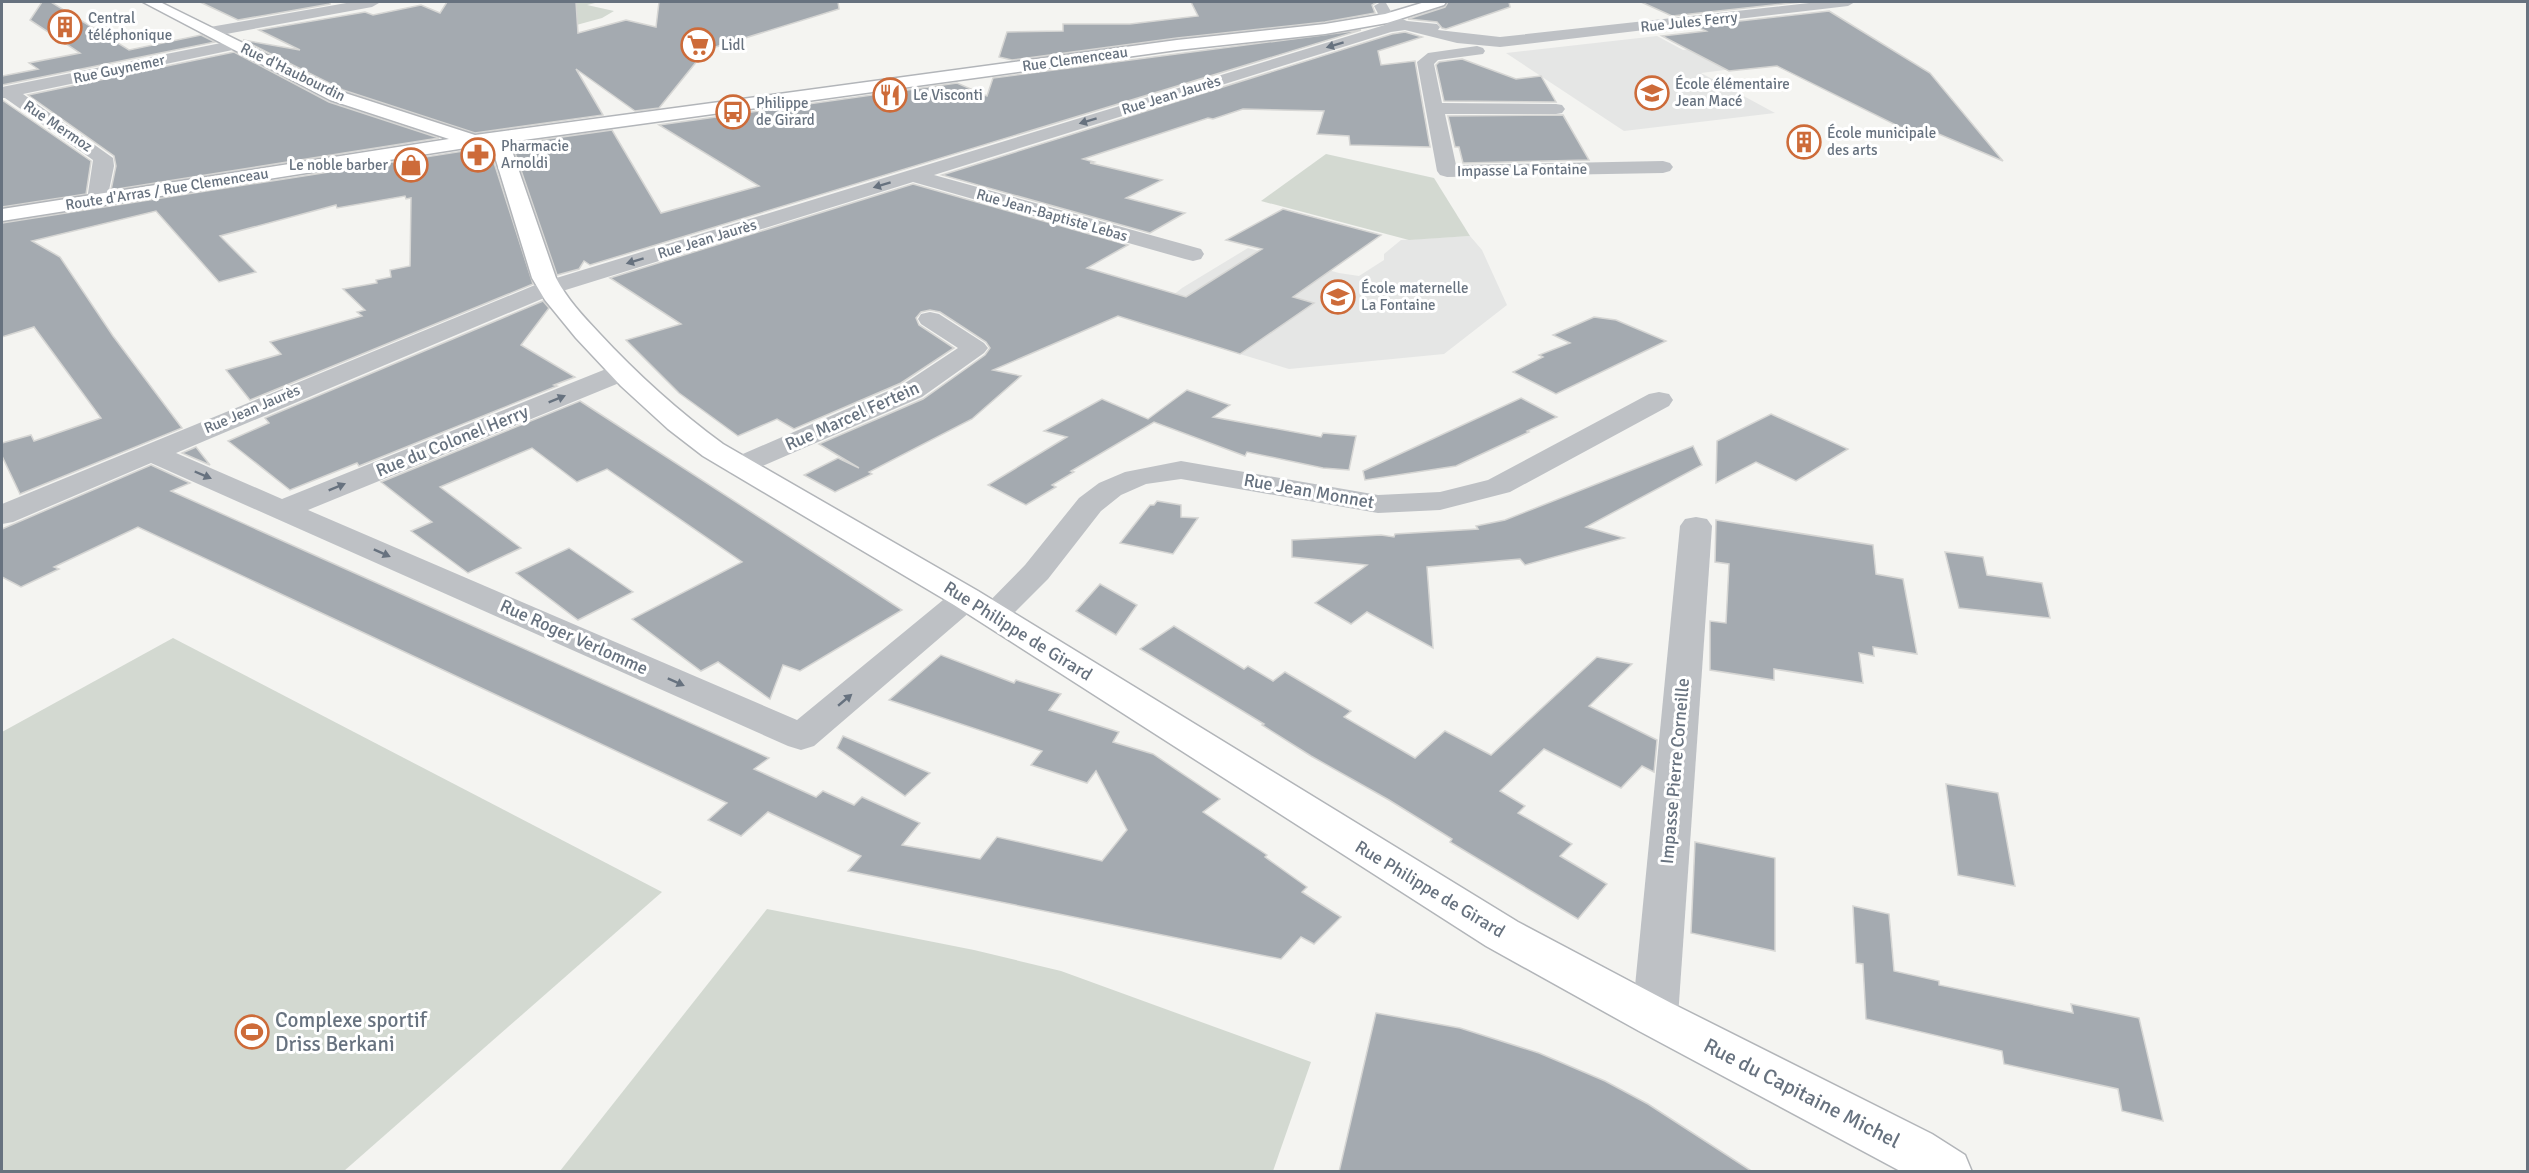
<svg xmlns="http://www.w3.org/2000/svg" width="2529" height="1173" font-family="Signika,sans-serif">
	<rect width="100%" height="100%" fill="#f4f4f1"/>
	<!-- built -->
	<g fill="#e5e6e5">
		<polygon points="1657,36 1683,50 1797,39 1772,64 1701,73 1775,113 1624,131 1506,53"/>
		<polygon points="1470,236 1482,250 1507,305 1444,354 1289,369 1138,323 1182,288 1248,248 1339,273 1359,276 1384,260 1384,254 1401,240"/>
	</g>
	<!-- green -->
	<g fill="#d3d9d1">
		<polygon points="489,2 599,2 587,5 614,11 602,18 540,35 447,12"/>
		<polygon points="1326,154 1434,178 1470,236 1409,240 1261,201"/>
		<polygon points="173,638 662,892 344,1171 2,1171 2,732"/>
		<polygon points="767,909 974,950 1061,971 1311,1062 1273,1171 560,1171"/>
	</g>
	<!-- building -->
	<g fill="#a4aab0" stroke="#d6d6d4" stroke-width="1.5">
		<polygon points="42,2 51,2 129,50 201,35 215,42 2,85 2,76 38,69 29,63 80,53 30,20"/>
		<polygon points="200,2 330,2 330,4 238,20"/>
		<polygon points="447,2 576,2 578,33 626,20 656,27 659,2 838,2 839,9 706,50 659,108 635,111 576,69 603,115 475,133 343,90 243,40 300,50 259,30 365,12 373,15 421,5 440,13"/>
		<polygon points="1191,2 1377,2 1372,5 1375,13 1325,22 1177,38 1012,60 999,57 1007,32 1063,31 1063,24 1130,24 1198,16"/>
		<polygon points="1448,2 1509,2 1510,7 1446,29 1442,28 1437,22 1408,19 1445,7"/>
		<polygon points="1641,2 1802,2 1672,16"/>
		<polygon points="1829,11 1930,73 2003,161 1934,132 1916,135 1777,66 1729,71 1662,36 1706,31 1695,26"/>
		<polygon points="1361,30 590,265 584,261 579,269 557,275 512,144 612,130 661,213 759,186 659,125 957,83 987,96 993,78"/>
		<polygon points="1405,32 1422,37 1378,51 1381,65 1415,61 1430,147 1350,145 1349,136 1317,134 1324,111 1243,109 1213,119 1208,118 1083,159 1094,162 1090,163 1162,180 1126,198 1185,213 1150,233 942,175 1392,34"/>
		<polygon points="234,52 329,102 439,138 111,190 116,166 114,156 28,95"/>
		<polygon points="1462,59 1516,79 1541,76 1556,102 1444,101 1436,65 1439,62"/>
		<polygon points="2,100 91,161 86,194 2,207"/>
		<polygon points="1563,115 1589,160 1463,163 1459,147 1455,147 1448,116"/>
		<polygon points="489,147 533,284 250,400 226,370 281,354 270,342 362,316 357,312 365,310 343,289 377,283 376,280 391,277 390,270 410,266 411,198 406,199 405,196 337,208 336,205 220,236 256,272 219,282 156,211 32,241 60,257 113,336 182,428 20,494 2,456 2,443 31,435 34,441 101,418 34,327 2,337 2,223"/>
		<polygon points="913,184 1128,245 1087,268 1186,297 1262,249 1226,240 1283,209 1381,235 1293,297 1314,303 1240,354 1118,316 993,370 1021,376 972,419 869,472 872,474 835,492 804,475 838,458 859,468 819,444 923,399 985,355 990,348 986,342 940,312 930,310 921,312 916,318 919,325 954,348 901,383 794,429 777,419 738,436 679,393 626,340 681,324 610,278"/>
		<polygon points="543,301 549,308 521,345 575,377 554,385 557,386 359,466 357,463 290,490 228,441 269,423 265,418"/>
		<polygon points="1594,317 1616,320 1666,341 1556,394 1513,372 1543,357 1539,355 1570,343 1553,335"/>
		<polygon points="1187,390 1230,405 1213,417 1321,437 1323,433 1356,436 1349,470 1323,468 1247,452 1245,456 1154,422 1071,471 1074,472 1052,485 1056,487 1026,505 988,485 1067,437 1044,431 1102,399 1148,419"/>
		<polygon points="1521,398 1557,417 1527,431 1529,432 1456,466 1365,480 1363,471"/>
		<polygon points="580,401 830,563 902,610 800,671 783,665 770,699 718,662 701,671 632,619 742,562 607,469 577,482 532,448 440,487 521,548 468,573 411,531 432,522 381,482"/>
		<polygon points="1771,414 1848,449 1796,481 1756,462 1716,483 1717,441"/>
		<polygon points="1693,446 1702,465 1586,527 1624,538 1525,565 1520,559 1427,567 1433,648 1367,612 1351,624 1315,603 1367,565 1292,557 1292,540 1381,535 1394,537 1395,534 1478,529 1476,526 1505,520"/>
		<polygon points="196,447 210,465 182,453"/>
		<polygon points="151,465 190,483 171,491 769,758 754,769 816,797 823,791 854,805 862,797 920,823 902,845 980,859 997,837 1102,861 1127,830 1096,771 1087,783 1031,765 1042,751 889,700 941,655 1014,683 1016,680 1061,694 1049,710 1119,732 1113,742 1153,754 1220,799 1203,812 1267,855 1265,857 1307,887 1302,892 1341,917 1314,944 1301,937 1281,959 848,871 861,856 768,812 741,836 708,820 727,803 138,527 54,567 59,569 21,587 2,577 2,529"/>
		<polygon points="1157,501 1181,505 1181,517 1198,518 1173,554 1120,543 1150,505 1154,505"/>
		<polygon points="1716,520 1873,545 1876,574 1903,579 1917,654 1873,647 1874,656 1859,653 1863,683 1774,669 1774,680 1710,670 1710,621 1726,623 1729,564 1715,562"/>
		<polygon points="569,548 607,574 633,592 578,620 516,573"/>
		<polygon points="1945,552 1983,557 1987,575 2042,583 2050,618 1959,608"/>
		<polygon points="1100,584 1137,605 1116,635 1076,611"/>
		<polygon points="1174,626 1244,669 1248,666 1273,681 1285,672 1351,711 1344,717 1415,758 1445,731 1491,755 1597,657 1632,664 1589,706 1657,740 1654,772 1642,766 1621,788 1544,749 1500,791 1525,806 1518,813 1572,844 1560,856 1607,884 1578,919 1450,842 1452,839 1389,800 1311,756 1262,725 1264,724 1140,649"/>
		<polygon points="843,736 930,773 905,796 837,748"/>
		<polygon points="1946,784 1998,793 2015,886 1958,875"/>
		<polygon points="1695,842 1775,858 1775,951 1691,933"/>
		<polygon points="1853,906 1889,914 1894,971 1939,981 1939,985 2073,1013 2071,1004 2139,1018 2163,1121 2122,1111 2118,1089 2004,1064 2002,1051 1866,1019 1863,964 1856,963"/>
		<polygon points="1376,1013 1460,1028 1539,1053 1605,1081 1648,1104 1753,1172 1339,1172"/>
	</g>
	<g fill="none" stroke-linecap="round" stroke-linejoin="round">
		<defs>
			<path id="major" d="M143,2H160L342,92L475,135L1177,40L1325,24L1385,14L1425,2H1446L1444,5L1387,23L1325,34L1177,50L509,142L556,278C567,299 583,316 599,333C637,374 678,411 723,444L978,591L1518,922L1671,1003L1932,1134L1965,1155L1972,1172H1902L1639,1031L1486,946L954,605L703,456L668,429L621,386L576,338L545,300L532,278L491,144L2,221V209L449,139L330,100Z"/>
		</defs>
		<!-- major casing -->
		<use href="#major" stroke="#b2b5b9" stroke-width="3"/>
		<!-- minor -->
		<g fill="#bec1c5" fill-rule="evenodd">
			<polygon points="352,2 379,3 372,7 210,37 202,32 210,27"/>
			<polygon points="1381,2 1386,3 1393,15 1407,21 1437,24 1440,27 1438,30 1500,37 1818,2 1855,2 1848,6 1500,47 1457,43 1405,30 1391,32 934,175 1201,249 1204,254 1201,259 1193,261 1185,259 913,182 556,293 176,453 282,499 611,367 620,365 629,367 633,373 629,379 308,510 797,720 954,591 966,588 978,591 983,598 978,605 814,746 801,750 788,746 151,463 13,522 2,524 2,504 540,283 1388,24 1382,21 1374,6"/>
			<polygon points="236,40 242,42 244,45 242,48 23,94 113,158 114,166 107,200 104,204 97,206 90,204 87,200 93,160 5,98 2,98 2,87 7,86"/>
			<polygon points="1477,46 1483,48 1485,51 1483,54 1438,60 1434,64 1442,103 1556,104 1562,105 1565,109 1562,113 1556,114 1445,114 1456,165 1663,161 1670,163 1673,167 1670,171 1663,173 1447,177 1440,175 1437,171 1417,62 1428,53"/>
			<polygon points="930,312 939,314 984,343 988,348 984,353 922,397 749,472 739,475 729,472 724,466 729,460 902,385 958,348 921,324 918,319 921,314"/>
			<polygon points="1659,392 1669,394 1673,400 1669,406 1510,492 1440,510 1378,513 1181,479 1146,484 1121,495 1101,511 1048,579 1005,622 993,625 981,622 976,615 1025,565 1079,498 1099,483 1125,472 1181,461 1378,495 1440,492 1488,480 1649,394"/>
			<polygon points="1696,517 1707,519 1712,526 1678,1017 1671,1031 1655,1037 1639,1031 1632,1017 1680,526 1685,519"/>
		</g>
		<!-- major -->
		<use href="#major" fill="#fff" fill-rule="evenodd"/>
	</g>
	<!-- one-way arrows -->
	<defs><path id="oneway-solid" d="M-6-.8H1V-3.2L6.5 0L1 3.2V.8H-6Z" transform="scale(1.5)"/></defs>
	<g fill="#67727f">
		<use href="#oneway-solid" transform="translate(1335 45) rotate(163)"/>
		<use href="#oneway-solid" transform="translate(1088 121) rotate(163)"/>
		<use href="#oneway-solid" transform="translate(882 185) rotate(163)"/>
		<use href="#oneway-solid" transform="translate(635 261) rotate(163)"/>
		<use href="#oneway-solid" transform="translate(557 399) rotate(-22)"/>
		<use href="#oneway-solid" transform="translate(203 475) rotate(23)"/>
		<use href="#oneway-solid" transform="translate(337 487) rotate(-22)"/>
		<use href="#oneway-solid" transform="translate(382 553) rotate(24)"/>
		<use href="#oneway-solid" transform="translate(676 682) rotate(24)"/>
		<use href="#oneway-solid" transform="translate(845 700) rotate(-40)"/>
	</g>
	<!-- icons -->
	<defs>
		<symbol id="building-ring" viewBox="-11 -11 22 22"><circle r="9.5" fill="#fff" stroke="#cd6b39" stroke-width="1.5"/><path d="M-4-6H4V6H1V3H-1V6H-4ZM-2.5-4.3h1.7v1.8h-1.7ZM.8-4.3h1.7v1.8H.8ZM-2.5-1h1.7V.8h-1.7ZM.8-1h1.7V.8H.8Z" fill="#cd6b39"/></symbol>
		<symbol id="supermarket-ring" viewBox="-11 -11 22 22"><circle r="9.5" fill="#fff" stroke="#cd6b39" stroke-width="1.5"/><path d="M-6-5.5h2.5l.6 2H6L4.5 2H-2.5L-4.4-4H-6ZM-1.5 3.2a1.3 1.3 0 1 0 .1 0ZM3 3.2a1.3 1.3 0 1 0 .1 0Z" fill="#cd6b39"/></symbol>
		<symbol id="school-ring" viewBox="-11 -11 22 22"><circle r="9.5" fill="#fff" stroke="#cd6b39" stroke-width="1.5"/><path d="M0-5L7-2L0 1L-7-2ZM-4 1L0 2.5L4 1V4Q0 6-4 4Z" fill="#cd6b39"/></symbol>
		<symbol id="restaurant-ring" viewBox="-11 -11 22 22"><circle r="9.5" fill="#fff" stroke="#cd6b39" stroke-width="1.5"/><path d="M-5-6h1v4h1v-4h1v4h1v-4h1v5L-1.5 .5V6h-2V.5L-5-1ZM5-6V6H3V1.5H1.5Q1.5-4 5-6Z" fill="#cd6b39"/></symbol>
		<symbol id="bus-ring" viewBox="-11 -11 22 22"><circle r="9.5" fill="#fff" stroke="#cd6b39" stroke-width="1.5"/><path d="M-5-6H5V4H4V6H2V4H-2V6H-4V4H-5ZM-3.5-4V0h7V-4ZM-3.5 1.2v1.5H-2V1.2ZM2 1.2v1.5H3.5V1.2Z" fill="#cd6b39"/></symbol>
		<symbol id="pharmacy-ring" viewBox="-11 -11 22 22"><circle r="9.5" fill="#fff" stroke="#cd6b39" stroke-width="1.5"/><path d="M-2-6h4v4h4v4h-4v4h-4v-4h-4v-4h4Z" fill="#cd6b39"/></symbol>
		<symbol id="shop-ring" viewBox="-11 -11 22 22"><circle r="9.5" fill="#fff" stroke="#cd6b39" stroke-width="1.5"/><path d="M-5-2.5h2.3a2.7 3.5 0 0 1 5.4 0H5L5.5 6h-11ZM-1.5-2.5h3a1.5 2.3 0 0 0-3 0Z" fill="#cd6b39"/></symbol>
		<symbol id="stadium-ring" viewBox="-11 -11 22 22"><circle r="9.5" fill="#fff" stroke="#cd6b39" stroke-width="1.5"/><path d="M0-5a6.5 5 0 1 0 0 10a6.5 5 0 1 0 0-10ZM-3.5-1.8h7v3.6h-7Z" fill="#cd6b39"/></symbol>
	</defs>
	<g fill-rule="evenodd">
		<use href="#building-ring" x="46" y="8" width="38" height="38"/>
		<use href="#supermarket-ring" x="679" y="26" width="38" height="38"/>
		<use href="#school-ring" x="1633" y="74" width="38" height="38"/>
		<use href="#restaurant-ring" x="871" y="76" width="38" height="38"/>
		<use href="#bus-ring" x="714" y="93" width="38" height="38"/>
		<use href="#building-ring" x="1785" y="123" width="38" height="38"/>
		<use href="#pharmacy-ring" x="459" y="136" width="38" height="38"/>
		<use href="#shop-ring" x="392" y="146" width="38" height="38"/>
		<use href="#school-ring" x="1319" y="278" width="38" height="38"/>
		<use href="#stadium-ring" x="233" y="1013" width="38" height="38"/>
	</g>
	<g text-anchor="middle" stroke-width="6" stroke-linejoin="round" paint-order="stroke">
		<!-- far-poi labels -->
		<g font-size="15" fill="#67727f" stroke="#fff" text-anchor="start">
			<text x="88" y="23">Central<tspan x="88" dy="17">téléphonique</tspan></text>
			<text x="721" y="50">Lidl</text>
			<text x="1675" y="89">École élémentaire<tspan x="1675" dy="17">Jean Macé</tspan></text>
			<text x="913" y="100">Le Visconti</text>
			<text x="756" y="108">Philippe<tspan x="756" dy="17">de Girard</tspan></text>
			<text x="1827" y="138">École municipale<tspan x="1827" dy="17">des arts</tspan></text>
			<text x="501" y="151">Pharmacie<tspan x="501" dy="17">Arnoldi</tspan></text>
			<text x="388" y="170" text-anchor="end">Le noble barber</text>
			<text x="1361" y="293">École maternelle<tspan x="1361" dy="17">La Fontaine</tspan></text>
		</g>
		<!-- far-street labels -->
		<g font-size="15" fill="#67727f" stroke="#fff">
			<text transform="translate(1689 22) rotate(-6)" y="5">Rue Jules Ferry</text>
			<text transform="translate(1075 59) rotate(-8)" y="5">Rue Clemenceau</text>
			<text transform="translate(119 69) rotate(-12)" y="5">Rue Guynemer</text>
			<text transform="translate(293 72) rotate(26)" y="5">Rue d'Haubourdin</text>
			<text transform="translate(1171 95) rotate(-17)" y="5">Rue Jean Jaurès</text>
			<text transform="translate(58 126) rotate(34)" y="5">Rue Mermoz</text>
			<text transform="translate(1522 170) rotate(-1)" y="5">Impasse La Fontaine</text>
			<text transform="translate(167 189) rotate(-9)" y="5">Route d'Arras / Rue Clemenceau</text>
			<text transform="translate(1052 215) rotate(16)" y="5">Rue Jean-Baptiste Lebas</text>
			<text transform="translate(707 239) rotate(-17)" y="5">Rue Jean Jaurès</text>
			<text transform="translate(252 409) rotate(-23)" y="5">Rue Jean Jaurès</text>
		</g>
		<!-- street labels -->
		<g font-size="18" fill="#67727f" stroke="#fff">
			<text transform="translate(852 416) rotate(-24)" y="6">Rue Marcel Fertein</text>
			<text transform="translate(452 441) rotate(-22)" y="6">Rue du Colonel Herry</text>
			<text transform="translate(1309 491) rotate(10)" y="6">Rue Jean Monnet</text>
			<text transform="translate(1018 631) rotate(32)" y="6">Rue Philippe de Girard</text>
			<text transform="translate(574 637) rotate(24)" y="6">Rue Roger Verlomme</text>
			<text transform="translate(1675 771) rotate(-85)" y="6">Impasse Pierre Corneille</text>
			<text transform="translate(1430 889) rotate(31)" y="6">Rue Philippe de Girard</text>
		</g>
		<!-- near-poi labels -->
		<g font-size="21" fill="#67727f" stroke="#fff" text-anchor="start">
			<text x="275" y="1027">Complexe sportif<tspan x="275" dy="24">Driss Berkani</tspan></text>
		</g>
		<!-- near-street labels -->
		<g font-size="21" fill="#67727f" stroke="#fff">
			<text transform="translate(1802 1093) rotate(27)" y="7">Rue du Capitaine Michel</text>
		</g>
	</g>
	<!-- border -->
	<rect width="2529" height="1173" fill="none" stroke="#67727f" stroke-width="6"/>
</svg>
